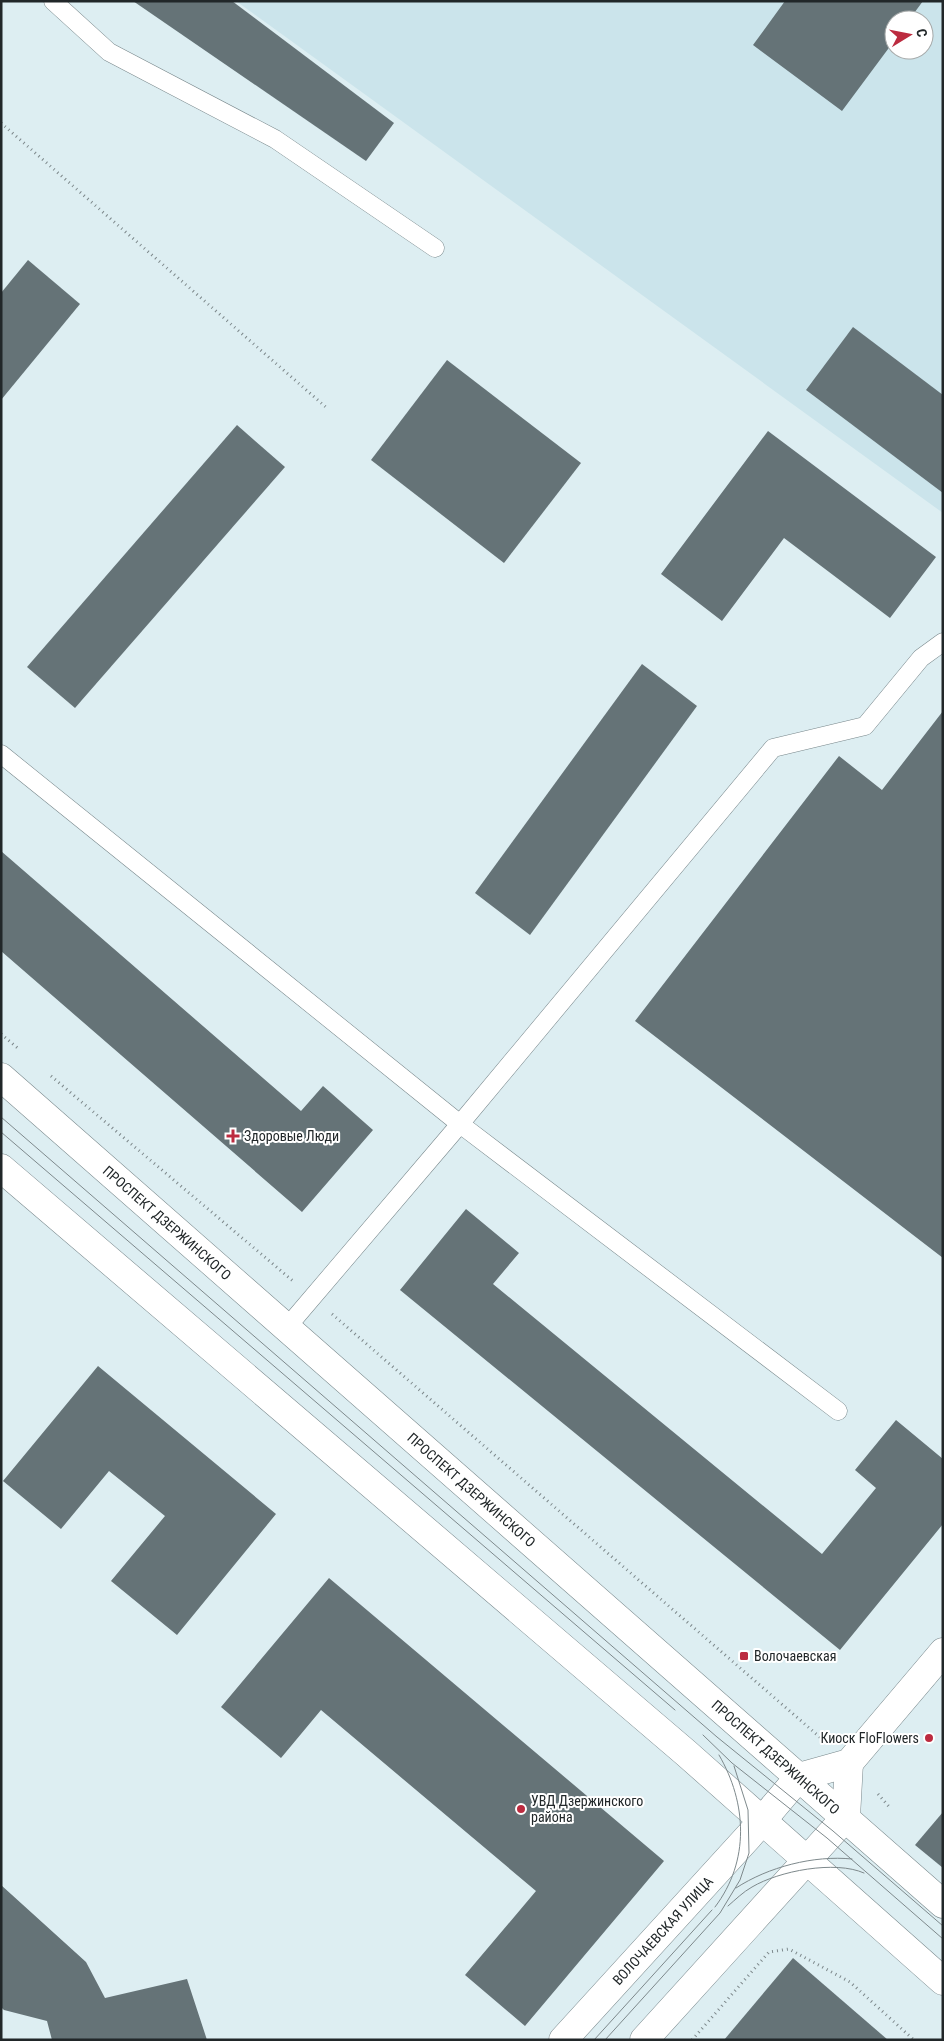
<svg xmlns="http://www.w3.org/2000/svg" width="944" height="2041" font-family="'Roboto Condensed',sans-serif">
	<rect width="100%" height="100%" fill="#ddeef2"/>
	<!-- built -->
	<path fill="#cbe4eb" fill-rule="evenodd" d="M236,1H943V513ZM894,20H924V50H894Z"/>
	<!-- building -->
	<g fill="#657377">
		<polygon points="133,1 232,1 394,123 366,161"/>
		<polygon points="785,1 923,1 909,20 894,20 894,41 842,111 753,45"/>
		<polygon points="28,260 80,304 1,400 1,293"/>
		<polygon points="853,327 943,395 943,493 806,390"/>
		<polygon points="447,360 581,463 504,563 371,460"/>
		<polygon points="237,425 285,467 75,708 27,667"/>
		<polygon points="768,431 936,557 890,618 784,538 722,621 661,574"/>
		<polygon points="642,664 697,706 530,935 475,893"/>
		<polygon points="943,711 943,1258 635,1021 839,756 882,790"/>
		<polygon points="1,851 301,1111 323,1086 373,1130 302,1212 1,951"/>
		<polygon points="466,1209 519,1253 493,1284 822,1554 876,1488 855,1470 896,1420 943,1459 943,1524 840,1650 400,1290"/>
		<polygon points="98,1366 276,1514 177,1635 111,1581 165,1516 109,1471 61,1529 3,1481"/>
		<polygon points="329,1578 664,1861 525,2026 465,1975 536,1891 321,1710 281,1758 221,1707"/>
		<polygon points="943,1812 943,1868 915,1845"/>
		<polygon points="1,1885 86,1962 105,1998 187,1979 207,2040 52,2040 47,2021 4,2010 1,2007"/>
		<polygon points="793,1958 888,2040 724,2040"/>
	</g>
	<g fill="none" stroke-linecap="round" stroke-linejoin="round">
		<defs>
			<g id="lane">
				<polyline points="53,1 109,52 275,139 435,248"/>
				<polyline points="1,754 460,1124 838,1411"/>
				<polyline points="288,1326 460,1124 773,748 865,726 921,658 943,642"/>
			</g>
			<g id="street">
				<polyline points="799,1777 849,1763 943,1652"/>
				<polyline points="846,1817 849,1763"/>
			</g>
			<g id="secondary">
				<path id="s1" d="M1,1077L943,1904"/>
				<polyline points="1,1168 686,1753 943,1981"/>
				<path id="s2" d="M563,2040L749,1836L799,1777"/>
				<polyline points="644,2040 846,1817"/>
			</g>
		</defs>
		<!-- lane casing -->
		<use href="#lane" stroke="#78878b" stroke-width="19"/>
		<!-- street casing -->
		<use href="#street" stroke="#78878b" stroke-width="29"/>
		<!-- secondary casing -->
		<use href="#secondary" stroke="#78878b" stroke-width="29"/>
		<!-- path -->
		<g stroke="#7d888b" stroke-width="3" stroke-dasharray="1 4" stroke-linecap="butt">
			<polyline points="1,123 328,409"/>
			<polyline points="1,1034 20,1050"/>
			<polyline points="51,1076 293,1281"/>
			<polyline points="332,1314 822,1739"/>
			<polyline points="878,1794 891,1809"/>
			<polyline points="692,2040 769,1952 789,1949 850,1982 914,2040"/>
		</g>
		<!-- lane -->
		<use href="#lane" stroke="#fff" stroke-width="18"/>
		<!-- street -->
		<use href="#street" stroke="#fff" stroke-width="28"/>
		<!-- secondary -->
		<use href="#secondary" stroke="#fff" stroke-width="28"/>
		<!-- tram -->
		<g stroke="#7e898c" stroke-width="1">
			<polyline points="1,1117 717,1737 833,1831 943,1926"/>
			<polyline points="1,1132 675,1710"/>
			<polyline points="703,1735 732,1763 827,1838 943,1939"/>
			<path d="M736,1888C768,1867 814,1855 852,1859"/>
			<path d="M728,1906C735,1900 743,1892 752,1887C779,1871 835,1860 864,1873"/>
			<path d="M715,1907C750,1861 747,1803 719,1755"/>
			<polyline points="594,2040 712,1910"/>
			<polyline points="605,2040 720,1913 740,1880 749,1853 748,1810 734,1766"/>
		</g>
	</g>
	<!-- markers -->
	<g fill="#bc2b3f" stroke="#fff" stroke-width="2">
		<path d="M230.5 1128.5h5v5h5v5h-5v5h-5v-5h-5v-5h5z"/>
		<rect x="739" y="1651" width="10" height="10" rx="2.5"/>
		<circle cx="929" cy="1738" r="5"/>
		<circle cx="521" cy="1809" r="5"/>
	</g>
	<g text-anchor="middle" stroke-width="4" stroke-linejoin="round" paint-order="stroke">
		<!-- poi labels -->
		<g font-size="14" fill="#212729" stroke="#fff" text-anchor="start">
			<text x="244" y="1141">Здоровые Люди</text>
			<text x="754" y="1661">Волочаевская</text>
			<text x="919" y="1743" text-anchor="end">Киоск FloFlowers</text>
			<text x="531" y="1806">УВД Дзержинского<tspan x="531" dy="16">района</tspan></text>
		</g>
		<!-- street labels -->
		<g font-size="14" fill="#212729" stroke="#fff">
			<text dy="5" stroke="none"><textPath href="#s1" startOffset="221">ПРОСПЕКТ ДЗЕРЖИНСКОГО</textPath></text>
			<text dy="5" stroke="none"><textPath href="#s1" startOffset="626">ПРОСПЕКТ ДЗЕРЖИНСКОГО</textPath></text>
			<text dy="5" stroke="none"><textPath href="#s1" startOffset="1031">ПРОСПЕКТ ДЗЕРЖИНСКОГО</textPath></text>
			<text dy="5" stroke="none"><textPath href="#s2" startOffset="148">ВОЛОЧАЕВСКАЯ УЛИЦА</textPath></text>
		</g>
	</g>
	<!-- border -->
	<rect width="944" height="2041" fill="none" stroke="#212729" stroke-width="5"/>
	<!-- north arrow -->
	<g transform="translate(909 35) rotate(80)"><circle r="24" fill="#ffffff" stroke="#a6a9a9"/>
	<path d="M0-4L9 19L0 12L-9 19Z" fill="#bc2b3f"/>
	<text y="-8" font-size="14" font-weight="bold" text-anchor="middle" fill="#212729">С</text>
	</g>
</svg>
